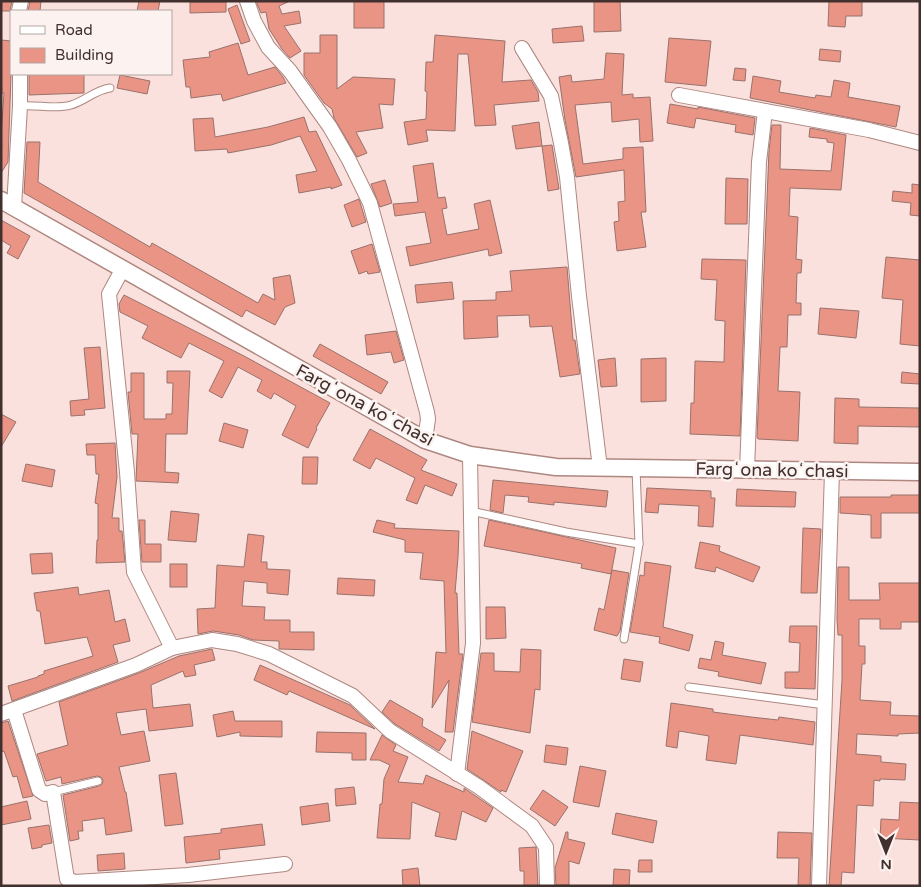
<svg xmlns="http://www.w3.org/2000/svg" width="921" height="887" font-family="'Varela Round',sans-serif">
	<rect width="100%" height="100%" fill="#fbe1dd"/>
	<!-- building -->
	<g fill="#ea9486" stroke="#98726b">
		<polygon points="1,1 12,1 10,11 1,11"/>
		<polygon points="30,1 41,1 40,11 28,11"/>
		<polygon points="139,1 160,1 158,11 137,11"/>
		<polygon points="256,1 290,1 279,6 282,14 299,11 301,23 284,26 301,51 290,58 282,49 269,29 266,12 261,13"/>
		<rect x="354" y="1" width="30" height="27"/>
		<polygon points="594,1 620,1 621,31 594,32"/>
		<polygon points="829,1 862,1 862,16 846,16 845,27 828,26"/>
		<polygon points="190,2 226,2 226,12 190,13"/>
		<polygon points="237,5 250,41 241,44 228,9"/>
		<polygon points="582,26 584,41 553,43 552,29"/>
		<polygon points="320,35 337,35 337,89 353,77 395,79 393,105 379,104 383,128 356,132 367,153 357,157 334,118 332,109 324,103 304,75 304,53 320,53"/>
		<polygon points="435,35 505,41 502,82 531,80 538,92 539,101 494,105 496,125 475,126 468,54 458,54 455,131 426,130 428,141 408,145 404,122 426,119 427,92 425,91 426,62 433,62"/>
		<polygon points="669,38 711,41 706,86 665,82"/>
		<polygon points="1,40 11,41 11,74 8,162 1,173 1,136 4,93 1,93"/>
		<polygon points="238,43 248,75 275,67 283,77 286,83 223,101 221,94 191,98 190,87 186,87 183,60 210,57 209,52"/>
		<polygon points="820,49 841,51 840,62 819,60"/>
		<polygon points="606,53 624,54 622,95 633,94 633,98 650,97 653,141 640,142 639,119 612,122 611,102 575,105 583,164 623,159 623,148 643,147 646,212 641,212 646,247 617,251 614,222 619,221 618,202 625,201 624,170 576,177 565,120 559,77 571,75 572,82 604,79"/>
		<polygon points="735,68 746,69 745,81 733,80"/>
		<polygon points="29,74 84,74 84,93 29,95"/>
		<polygon points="120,75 150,81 147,94 117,88"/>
		<polygon points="753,76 781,81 779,92 815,98 816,95 831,97 834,80 850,83 848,97 900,106 896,127 750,98"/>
		<polygon points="670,104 698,109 698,107 755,118 753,135 735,132 736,125 696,118 694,128 667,123"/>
		<polygon points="304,117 309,132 316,131 342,185 331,189 331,187 299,193 296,175 317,171 300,136 271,145 228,153 227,149 195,151 193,119 213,118 215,137 268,127"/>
		<polygon points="539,122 542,146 516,149 512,126"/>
		<polygon points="772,125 781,125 780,169 831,171 834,143 827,142 827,139 809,137 810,128 846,135 841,190 790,188 789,216 798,217 796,259 802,260 801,273 797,273 796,303 801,303 801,315 788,315 787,347 780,347 778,391 800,392 798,441 758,439 757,437 769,151"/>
		<polygon points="27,142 40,142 38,182 150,247 152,243 258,303 263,294 275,300 273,278 290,275 295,303 285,307 275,325 246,310 242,317 24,193"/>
		<polygon points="552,145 559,189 548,191 542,146"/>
		<polygon points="433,163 438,198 445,197 447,208 442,209 447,235 479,229 474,204 490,200 502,253 489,256 488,249 410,266 406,247 431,243 425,212 395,216 393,204 418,202 413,166"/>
		<polygon points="726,178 748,179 747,224 725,224"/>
		<polygon points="385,180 392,203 380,207 371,184"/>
		<polygon points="912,184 920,185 920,216 910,215 911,203 892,201 893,191 912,193"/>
		<polygon points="359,199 366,222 352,227 344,205"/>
		<polygon points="1,220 30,236 18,259 7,253 11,246 1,240"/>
		<polygon points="372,244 380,272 368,274 367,271 359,274 351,251"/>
		<polygon points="886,257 920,260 920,346 900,344 903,300 882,298"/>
		<polygon points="702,259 746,260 740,436 690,434 691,403 694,403 695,361 724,362 725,321 715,320 717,280 701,279"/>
		<polygon points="567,267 573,340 575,340 580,374 560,377 552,326 530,327 529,315 497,316 498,337 464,339 463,301 496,300 496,292 512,291 510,271"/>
		<polygon points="452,282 454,299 417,303 415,285"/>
		<polygon points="124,295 244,356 330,403 316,428 317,429 308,448 282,435 296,406 274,393 271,399 257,391 262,380 238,367 222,398 209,391 224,361 189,343 181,358 142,338 148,326 120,312 119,304"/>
		<polygon points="820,308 859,311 856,338 818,334"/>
		<polygon points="396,331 404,360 394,363 391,352 367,355 365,335"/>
		<polygon points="320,344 388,382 381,394 313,356"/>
		<polygon points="100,347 105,408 84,410 85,415 71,416 70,401 89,399 84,348"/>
		<polygon points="615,358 617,386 601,387 598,360"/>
		<polygon points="666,358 666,401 641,402 641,359"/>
		<polygon points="167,371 190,371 187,434 166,434 165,472 179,473 178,483 136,481 138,434 132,434 128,392 131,392 131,373 144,373 144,419 166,419 166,414 172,414 173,383 167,383"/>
		<polygon points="902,372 920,374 920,384 901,383"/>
		<polygon points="835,398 859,399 859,407 920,408 920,427 858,426 858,444 834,443"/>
		<polygon points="1,414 16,422 1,447"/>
		<polygon points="224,423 248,430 243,448 219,441"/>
		<polygon points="370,429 427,460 421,470 457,484 452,496 425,485 417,504 406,500 415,478 376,458 370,469 353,460"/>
		<polygon points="115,443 117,477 112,518 119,518 119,531 122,531 125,562 96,563 97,540 98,540 98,504 95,503 99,474 96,474 95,455 87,455 86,444"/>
		<polygon points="303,457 318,457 317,484 302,484"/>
		<polygon points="26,464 55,470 52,487 22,481"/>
		<polygon points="493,480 608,491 606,507 554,502 554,505 528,502 529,497 505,495 503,513 490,510"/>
		<polygon points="647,488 711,491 711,498 715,498 713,527 698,526 699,506 659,504 658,513 645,512"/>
		<polygon points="737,489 796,492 795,507 736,506"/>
		<polygon points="891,495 920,495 920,513 881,513 881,538 871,538 871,515 840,513 840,497 891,497"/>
		<polygon points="171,511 199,514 196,542 168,540"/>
		<polygon points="139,520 145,520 145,544 161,544 161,562 142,562"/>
		<polygon points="377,520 395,524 394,528 459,531 458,557 455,593 457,593 459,654 463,654 453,732 445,732 449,680 432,708 436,652 446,653 444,581 420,579 423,553 405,552 405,540 373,532"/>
		<polygon points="489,520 616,548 611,574 581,568 582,564 484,546"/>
		<polygon points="803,528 821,529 817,593 801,593"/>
		<polygon points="248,534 264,536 261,562 267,562 267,569 290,570 288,595 267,593 267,583 244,581 242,606 265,607 264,620 290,620 290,632 314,632 314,650 279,649 279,641 253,640 239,635 213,631 198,634 197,609 215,608 217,565 244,567"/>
		<polygon points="700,542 720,546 719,551 760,567 753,582 716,567 715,572 695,568"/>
		<polygon points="52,553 53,573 32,574 30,554"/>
		<polygon points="645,562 671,566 663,627 693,635 689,651 659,643 660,637 630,632 640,575 644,576"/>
		<rect x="170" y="564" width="17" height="23"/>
		<polygon points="838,567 849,567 849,600 880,600 879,583 920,583 920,622 901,622 901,629 880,629 880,619 859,619 859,646 865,646 865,664 862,664 860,700 891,702 890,715 920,716 920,733 898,734 898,736 857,734 856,754 881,756 881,762 906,764 905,780 880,779 880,781 874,780 873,806 857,805 854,873 842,872 841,886 829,886 842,680 842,635 838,635 837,619"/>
		<polygon points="612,570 629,573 620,631 617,636 594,630 599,608 604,610"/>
		<polygon points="338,578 375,580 374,596 337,594"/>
		<polygon points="78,587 79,595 109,590 115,622 125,619 130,641 113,645 118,662 12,701 8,686 38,677 38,676 44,674 44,671 93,656 87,637 45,644 40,611 37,611 34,593"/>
		<polygon points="486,607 505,607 506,638 486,639"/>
		<polygon points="790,626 817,626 815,689 785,688 785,672 799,672 800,643 789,642"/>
		<polygon points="715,641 724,643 722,655 766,663 761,684 718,676 719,672 698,668 700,658 711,660"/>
		<polygon points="212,649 215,660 194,665 196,675 185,677 183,671 151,685 153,708 190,704 193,726 149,731 146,709 116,713 121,735 144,731 150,761 119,767 125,792 126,792 132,831 106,835 104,818 82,821 83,831 78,831 79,839 70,841 63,795 99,786 102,784 103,780 101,777 97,776 62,784 61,777 46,781 37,754 68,745 59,702 139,673 179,656"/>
		<polygon points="521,649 541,650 540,690 535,689 530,733 472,722 481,653 494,653 494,671 520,672"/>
		<polygon points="624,659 643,662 640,682 621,679"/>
		<polygon points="260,665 350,705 375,729 289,691 287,695 254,680"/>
		<polygon points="390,700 423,719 422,726 446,740 439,751 395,724 382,712"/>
		<polygon points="671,703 713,709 713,712 751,717 778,720 779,717 815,722 813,745 740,735 736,764 706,760 709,736 679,731 677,748 666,746"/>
		<polygon points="233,711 235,721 282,721 282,737 240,736 240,732 217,737 213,715"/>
		<polygon points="8,721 33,796 23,798 17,776 13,777 4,751 1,752 1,723"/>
		<polygon points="472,731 523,751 506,792 501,790 501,792 467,769"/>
		<polygon points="317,732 366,733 366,760 352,760 352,753 316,752"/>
		<polygon points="382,735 396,745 393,751 408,757 398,782 423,784 426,775 464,792 464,788 493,808 486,822 462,811 456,840 435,836 440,813 412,802 410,839 377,838 380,804 382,804 384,779 390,765 379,760 370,760"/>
		<polygon points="546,745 568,748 566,765 544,762"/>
		<polygon points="580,766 606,771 599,807 573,802"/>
		<polygon points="176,773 183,824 165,826 159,775"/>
		<polygon points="354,787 356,804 336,806 335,789"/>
		<polygon points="543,790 568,807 555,826 530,809"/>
		<polygon points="27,801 31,819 1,825 1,807"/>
		<polygon points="900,802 920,803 920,840 880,838 881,819 899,820"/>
		<polygon points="328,803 330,821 302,825 300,807"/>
		<polygon points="616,813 657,821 653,843 612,834"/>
		<polygon points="262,824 265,845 219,850 220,859 186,863 184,837 221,833 221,829"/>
		<polygon points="49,825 52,843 42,845 42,847 32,849 28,828"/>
		<polygon points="566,832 568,832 568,839 585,843 579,864 569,861 569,885 556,885 555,868"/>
		<polygon points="778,832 812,833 810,886 798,886 799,858 777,858"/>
		<polygon points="536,847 538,886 524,886 524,871 520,871 519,848"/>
		<polygon points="124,853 125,869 98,871 97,855"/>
		<polygon points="639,860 652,860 652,872 638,872"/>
		<polygon points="418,868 420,886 403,886 402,870"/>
		<polygon points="614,869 630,870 629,886 613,886"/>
	</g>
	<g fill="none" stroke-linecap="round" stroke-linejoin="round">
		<defs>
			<g id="service">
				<path d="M20,106C37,104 54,110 71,105C85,101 95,90 110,88"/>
				<polyline points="471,511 566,532 639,544"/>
				<polyline points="624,639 639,544 636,469"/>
				<polyline points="689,687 825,705"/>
				<polyline points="53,792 98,781"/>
			</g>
			<g id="minor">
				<polyline points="247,1 254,21 268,47 290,71 330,127 349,160 370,203 427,412 428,419 425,440"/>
				<polyline points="19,11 21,1"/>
				<polyline points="522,48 551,96 561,143 567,177 579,296 600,468"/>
				<polyline points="679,95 869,130 920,143"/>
				<polyline points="14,207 20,106 20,74"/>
				<polyline points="122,270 109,294 127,472 134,572 172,648"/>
				<polyline points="747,470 759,162 765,111"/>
				<polyline points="14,710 39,790 45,794 53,792 67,879 75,882 188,875 285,864"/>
				<polyline points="1,714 136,665 172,648 212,640 237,644 269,654 353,696 390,731 479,787 532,826 546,847 547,886"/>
				<polyline points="457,774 473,643 470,455"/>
				<polyline points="819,886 832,471"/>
			</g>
			<polyline id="tertiary" points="1,200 425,440 470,455 556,467 920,472"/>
		</defs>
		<!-- service casing -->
		<use href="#service" stroke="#ae8780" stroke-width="9"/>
		<!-- minor casing -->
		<use href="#minor" stroke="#ae8780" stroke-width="16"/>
		<!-- tertiary casing -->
		<use href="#tertiary" stroke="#ae8780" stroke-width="19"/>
		<!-- service -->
		<use href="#service" stroke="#fff" stroke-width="7"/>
		<!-- minor -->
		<use href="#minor" stroke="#fff" stroke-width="14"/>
		<!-- tertiary -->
		<use href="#tertiary" stroke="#fff" stroke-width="16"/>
	</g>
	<g text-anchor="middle" stroke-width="5" stroke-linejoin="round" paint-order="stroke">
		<!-- street labels -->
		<g font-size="18" fill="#41302d" stroke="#fcf3f1">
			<text transform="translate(365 405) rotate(28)" y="6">Fargʻona koʻchasi</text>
			<text transform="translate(772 470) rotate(1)" y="6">Fargʻona koʻchasi</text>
		</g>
	</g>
	<!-- border -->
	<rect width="921" height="887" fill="none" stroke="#41302d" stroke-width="5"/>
	<!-- legend -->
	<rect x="10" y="10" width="162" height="65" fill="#fcf3f1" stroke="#b1a5a3"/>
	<rect x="20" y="26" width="25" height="8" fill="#ffffff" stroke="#b1a5a3"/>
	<text x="55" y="35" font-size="15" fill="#41302d">Road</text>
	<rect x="20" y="48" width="25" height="15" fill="#ea9486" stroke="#b1a5a3"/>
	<text x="55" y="60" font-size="15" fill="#41302d">Building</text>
	<!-- north arrow -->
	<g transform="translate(886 852) rotate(180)" stroke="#fcf3f1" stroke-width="4" paint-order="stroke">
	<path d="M0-4L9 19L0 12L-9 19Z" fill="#41302d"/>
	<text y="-8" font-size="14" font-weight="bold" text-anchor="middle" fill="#41302d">N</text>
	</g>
</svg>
